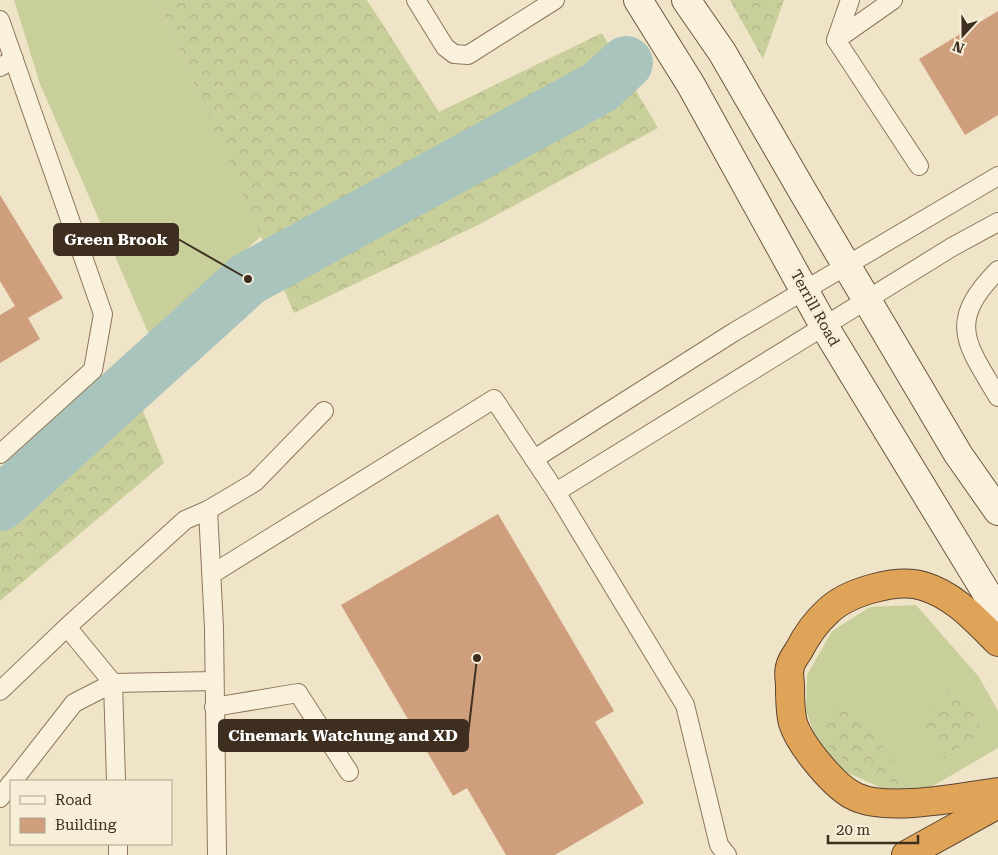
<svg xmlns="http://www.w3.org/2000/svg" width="998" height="855" font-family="'Roboto Serif',serif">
	<defs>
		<pattern id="forest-crowns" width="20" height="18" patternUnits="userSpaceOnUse" patternTransform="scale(1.25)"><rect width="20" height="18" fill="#c9cf9b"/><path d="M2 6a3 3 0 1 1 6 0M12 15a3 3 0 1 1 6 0" fill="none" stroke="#aeb285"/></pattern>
	</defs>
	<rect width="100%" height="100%" fill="#f0e4c8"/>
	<!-- grass -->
	<g fill="#c9cf9b">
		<polygon points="14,0 158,0 261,236 151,339 40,84"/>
		<polygon points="916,605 979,677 998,711 998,748 926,790 886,790 846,772 818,744 806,711 807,675 832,631 870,607"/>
	</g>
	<!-- forest -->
	<g fill="url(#forest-crowns)">
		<polygon points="158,0 367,0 439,112 602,33 658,128 478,225 294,313"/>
		<polygon points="730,0 784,0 763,59"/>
		<polygon points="126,369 164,463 0,601 0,471 13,463"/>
		<polygon points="951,688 982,714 976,736 944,759 918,721"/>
		<polygon points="831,703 869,718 881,744 907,785 862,777 822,741"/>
	</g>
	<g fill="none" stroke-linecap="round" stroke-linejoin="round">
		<!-- river -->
		<polyline stroke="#a9c4bc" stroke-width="54" points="0,504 248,279 600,87 626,63"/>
	</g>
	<!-- building -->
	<g fill="#cf9f7d">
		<polygon points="998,11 998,115 965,135 919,59"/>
		<polygon points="0,195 63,298 28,318 40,339 0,363 0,315 15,306 0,281"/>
		<polygon points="498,514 614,711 595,722 644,803 555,855 506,855 467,788 453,796 341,605"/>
	</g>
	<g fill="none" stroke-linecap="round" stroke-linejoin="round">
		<defs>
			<g id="lane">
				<polyline points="416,0 445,47 454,54 468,55 555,0"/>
				<polyline points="850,0 836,40 919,166"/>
				<polyline points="0,20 103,314 93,370 0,454"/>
				<polyline points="836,40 893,0"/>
				<polyline points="0,67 14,59"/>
				<path d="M998,270C947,322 965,342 998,397"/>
				<polyline points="534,459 734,332 998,176"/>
				<polyline points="556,492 952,247 998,222"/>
				<polyline points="208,510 214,628 217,855"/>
				<polyline points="212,574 494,399 556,492 685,705 719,845 727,855"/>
				<polyline points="67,627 113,683 116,781"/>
				<polyline points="0,691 67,627 185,520 208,510 255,482 324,411"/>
				<polyline points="214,707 298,693 349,772"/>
				<polyline points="13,781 74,703 113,683 214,681"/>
				<polyline points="0,798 11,783"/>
				<polyline points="118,844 118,855"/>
			</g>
			<g id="secondary">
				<polyline points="638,0 691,85 824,326 998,612"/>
				<polyline points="686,0 722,52 803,192 958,454 998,511"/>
			</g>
			<g id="highway">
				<path d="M998,642C976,620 954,595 923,586C897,578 848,592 828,611C816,622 806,636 799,650C796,655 791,661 790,667C788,672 790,680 790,686C790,698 790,712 793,723C800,745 835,788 856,797C889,812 961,797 998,792"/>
				<polyline points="906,855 998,804"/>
			</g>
		</defs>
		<!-- lane casing -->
		<use href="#lane" stroke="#8d765c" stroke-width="20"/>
		<!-- secondary casing -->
		<use href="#secondary" stroke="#6f573f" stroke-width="30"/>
		<!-- highway casing -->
		<use href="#highway" stroke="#5b4430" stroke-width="30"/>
		<!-- lane -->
		<use href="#lane" stroke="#faf1dc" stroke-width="18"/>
		<!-- secondary -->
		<use href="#secondary" stroke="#faf1dc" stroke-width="28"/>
		<!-- highway -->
		<use href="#highway" stroke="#e0a458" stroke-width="28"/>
	</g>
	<g text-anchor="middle" stroke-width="5" stroke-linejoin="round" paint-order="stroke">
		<!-- street labels -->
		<g font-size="15" fill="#3d2e20" stroke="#f7eed8">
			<text transform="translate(815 308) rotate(61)" y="5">Terrill Road</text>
		</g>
	</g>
	<!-- callouts -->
	<path fill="none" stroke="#3d2e20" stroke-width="2" d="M248 279L178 239M477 658L468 735"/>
	<g fill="#3d2e20" stroke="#f7eed8" stroke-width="2">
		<circle cx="248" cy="279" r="5"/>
		<circle cx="477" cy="658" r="5"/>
	</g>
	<g fill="#3d2e20" stroke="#3d2e20" stroke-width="2">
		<rect x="54" y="224" width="124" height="31" rx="5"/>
		<rect x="219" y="720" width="249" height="31" rx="5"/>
	</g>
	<g font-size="16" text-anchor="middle" font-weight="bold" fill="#fff">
		<text x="116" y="245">Green Brook</text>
		<text x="343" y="741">Cinemark Watchung and XD</text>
	</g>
	<!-- legend -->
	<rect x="10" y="780" width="162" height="65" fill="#f7eed8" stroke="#ada18e"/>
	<rect x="20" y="796" width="25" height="8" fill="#faf1dc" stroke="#ada18e"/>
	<text x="55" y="805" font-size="15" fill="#3d2e20">Road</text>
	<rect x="20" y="818" width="25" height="15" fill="#cf9f7d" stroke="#ada18e"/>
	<text x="55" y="830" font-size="15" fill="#3d2e20">Building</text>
	<!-- north arrow -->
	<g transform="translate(963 35) rotate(201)" stroke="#f7eed8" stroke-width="4" paint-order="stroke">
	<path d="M0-4L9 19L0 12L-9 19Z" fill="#3d2e20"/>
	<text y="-8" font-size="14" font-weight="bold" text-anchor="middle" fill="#3d2e20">N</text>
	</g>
	<!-- scale -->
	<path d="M828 835v8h90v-8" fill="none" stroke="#3d2e20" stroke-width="2.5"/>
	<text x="836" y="835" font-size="15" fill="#3d2e20" stroke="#f7eed8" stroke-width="4" paint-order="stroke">20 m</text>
</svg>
